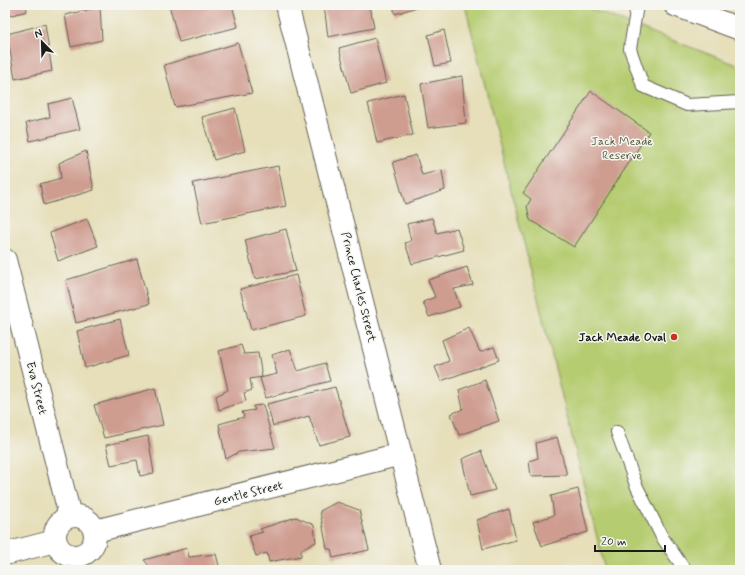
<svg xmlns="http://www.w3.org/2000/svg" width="745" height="575" font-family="Mynerve,sans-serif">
	<rect width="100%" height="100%" fill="#f6f6f2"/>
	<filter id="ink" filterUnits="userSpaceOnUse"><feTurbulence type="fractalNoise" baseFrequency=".025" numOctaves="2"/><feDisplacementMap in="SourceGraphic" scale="8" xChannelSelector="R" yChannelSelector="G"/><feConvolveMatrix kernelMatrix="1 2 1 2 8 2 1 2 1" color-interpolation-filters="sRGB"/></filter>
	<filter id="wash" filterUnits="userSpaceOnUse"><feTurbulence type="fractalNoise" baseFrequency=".012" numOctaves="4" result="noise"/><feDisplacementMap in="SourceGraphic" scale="16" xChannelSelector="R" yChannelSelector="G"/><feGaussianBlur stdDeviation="0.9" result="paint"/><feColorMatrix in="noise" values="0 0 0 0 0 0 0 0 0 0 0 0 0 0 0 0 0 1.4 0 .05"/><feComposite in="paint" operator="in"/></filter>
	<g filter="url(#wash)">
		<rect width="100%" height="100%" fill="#e6dfba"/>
		<!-- green -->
		<polygon fill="#b6cc71" stroke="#697446" points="465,5 580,5 740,66 740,570 605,570"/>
		<g id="blocks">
			<!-- building -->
			<g fill="#cf9c90">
				<polygon points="5,5 26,5 27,11 5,17"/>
				<polygon points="169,5 232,5 238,27 179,42"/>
				<polygon points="324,5 370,5 374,28 328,37"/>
				<polygon points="393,5 423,5 395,14"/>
				<polygon points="100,7 102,40 71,47 65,15"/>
				<polygon points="45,24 52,71 15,79 7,34"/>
				<polygon points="444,30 451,63 435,66 428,35"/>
				<polygon points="375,38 386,83 351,93 339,48"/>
				<polygon points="238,43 252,93 175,107 164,65"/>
				<polygon points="462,76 466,123 428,128 421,84"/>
				<polygon points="591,91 649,132 574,247 530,220 527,206 531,199 523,193"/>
				<polygon points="404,94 413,135 377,143 368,103"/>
				<polygon points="72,98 80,129 30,141 26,123 50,117 48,104"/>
				<polygon points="235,108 245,151 214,160 202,117"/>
				<polygon points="86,151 94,190 44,205 40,184 61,178 59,163"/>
				<polygon points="416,155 422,175 442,170 445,190 405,204 393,162"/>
				<polygon points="278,166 286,206 202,223 193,183"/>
				<polygon points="432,218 437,233 457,228 464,250 412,264 405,243 411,241 407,224"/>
				<polygon points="87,219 98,246 58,261 50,233"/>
				<polygon points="286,229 296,271 255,279 245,240"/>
				<polygon points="137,259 149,304 76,323 66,280"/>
				<polygon points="467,267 473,285 454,289 460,307 429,317 423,302 435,297 428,280"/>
				<polygon points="296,275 306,316 251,330 240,289"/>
				<polygon points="120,319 129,355 85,368 77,331"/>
				<polygon points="469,328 480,352 494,347 499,360 441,381 435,367 449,361 442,340"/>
				<polygon points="241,345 244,354 258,353 262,377 250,379 252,390 244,393 246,401 219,410 216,396 228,390 219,351"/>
				<polygon points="290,349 298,371 325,363 330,381 266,398 260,378 277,374 272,355"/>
				<polygon points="485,380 499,421 459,435 451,414 463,409 459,390"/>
				<polygon points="335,387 350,437 319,445 309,416 273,426 267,404"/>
				<polygon points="155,388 163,425 104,438 94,405"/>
				<polygon points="263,405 275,448 239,452 226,459 219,424 244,417 242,412 255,410 253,406"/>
				<polygon points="148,436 154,473 140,476 137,460 111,465 106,445"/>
				<polygon points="557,437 567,475 531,476 529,461 538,458 536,443"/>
				<polygon points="481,451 495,490 470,496 462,459"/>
				<polygon points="578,489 588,532 542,546 533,522 554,515 551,496"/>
				<polygon points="337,502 359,510 369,550 333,558 331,549 327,549 320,511"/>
				<polygon points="509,509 516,540 483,549 477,520"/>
				<polygon points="296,517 314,525 316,542 301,550 301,556 269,562 267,553 256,556 249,536 263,532 260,529"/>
				<polygon points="187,548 189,557 216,554 220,570 145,570 151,568 144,560"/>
				<polygon points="368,566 369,570 355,570"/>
			</g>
		</g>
	</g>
	<g filter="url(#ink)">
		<use href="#blocks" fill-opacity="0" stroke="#636053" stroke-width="1"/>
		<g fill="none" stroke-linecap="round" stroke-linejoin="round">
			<defs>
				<g id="service">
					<polyline points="637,5 630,49 643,86 687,105 740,102"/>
					<polyline points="617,432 636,485 662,537 685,570"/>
				</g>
				<g id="minor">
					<polyline points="287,5 430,570"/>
					<polyline points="5,260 70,516"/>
					<circle cx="75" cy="536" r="20"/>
					<polyline points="95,531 401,454"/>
					<polyline points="5,554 55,541"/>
				</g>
				<polyline id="tertiary" points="675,5 740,29"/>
			</defs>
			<!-- service casing -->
			<use href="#service" stroke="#636053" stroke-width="14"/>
			<!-- minor casing -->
			<use href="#minor" stroke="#636053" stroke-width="24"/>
			<!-- tertiary casing -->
			<use href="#tertiary" stroke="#636053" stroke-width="24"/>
			<!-- service -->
			<use href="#service" stroke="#fff" stroke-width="12"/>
			<!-- minor -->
			<use href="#minor" stroke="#fff" stroke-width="22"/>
			<!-- tertiary -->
			<use href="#tertiary" stroke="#fff" stroke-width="22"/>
		</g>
	</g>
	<!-- markers -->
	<circle fill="#c8321e" stroke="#f6f6f2" stroke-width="1.5" cx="674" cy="337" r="4"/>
	<g text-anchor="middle" stroke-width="3" stroke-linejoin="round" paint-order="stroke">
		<!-- park labels -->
		<g font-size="12" fill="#525a3a" stroke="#f6f6f2">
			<text x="622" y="145">Jack Meade<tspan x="622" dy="14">Reserve</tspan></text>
		</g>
		<!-- street labels -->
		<g font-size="12" fill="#1c1c1c" stroke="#f6f6f2">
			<text transform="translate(359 287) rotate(76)" y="4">Prince Charles Street</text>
			<text transform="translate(37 388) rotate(76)" y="4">Eva Street</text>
			<text transform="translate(248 493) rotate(-14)" y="4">Gentle Street</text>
		</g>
		<!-- poi labels -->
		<g font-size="12" font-weight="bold" fill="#1c1c1c" stroke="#f6f6f2" text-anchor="end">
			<text x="666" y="341">Jack Meade Oval</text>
		</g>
	</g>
	<!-- margin -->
	<rect width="745" height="575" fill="none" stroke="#f6f6f2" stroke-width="20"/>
	<!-- north arrow -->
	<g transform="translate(42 42) rotate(337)" stroke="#f6f6f2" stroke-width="3" paint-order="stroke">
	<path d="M0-3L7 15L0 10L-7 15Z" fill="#1c1c1c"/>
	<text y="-6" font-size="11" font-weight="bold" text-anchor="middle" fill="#1c1c1c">N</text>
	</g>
	<!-- scale -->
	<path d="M595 545v6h70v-6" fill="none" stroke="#1c1c1c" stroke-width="2"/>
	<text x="601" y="545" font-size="12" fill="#1c1c1c" stroke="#f6f6f2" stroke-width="3" paint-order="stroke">20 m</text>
</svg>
